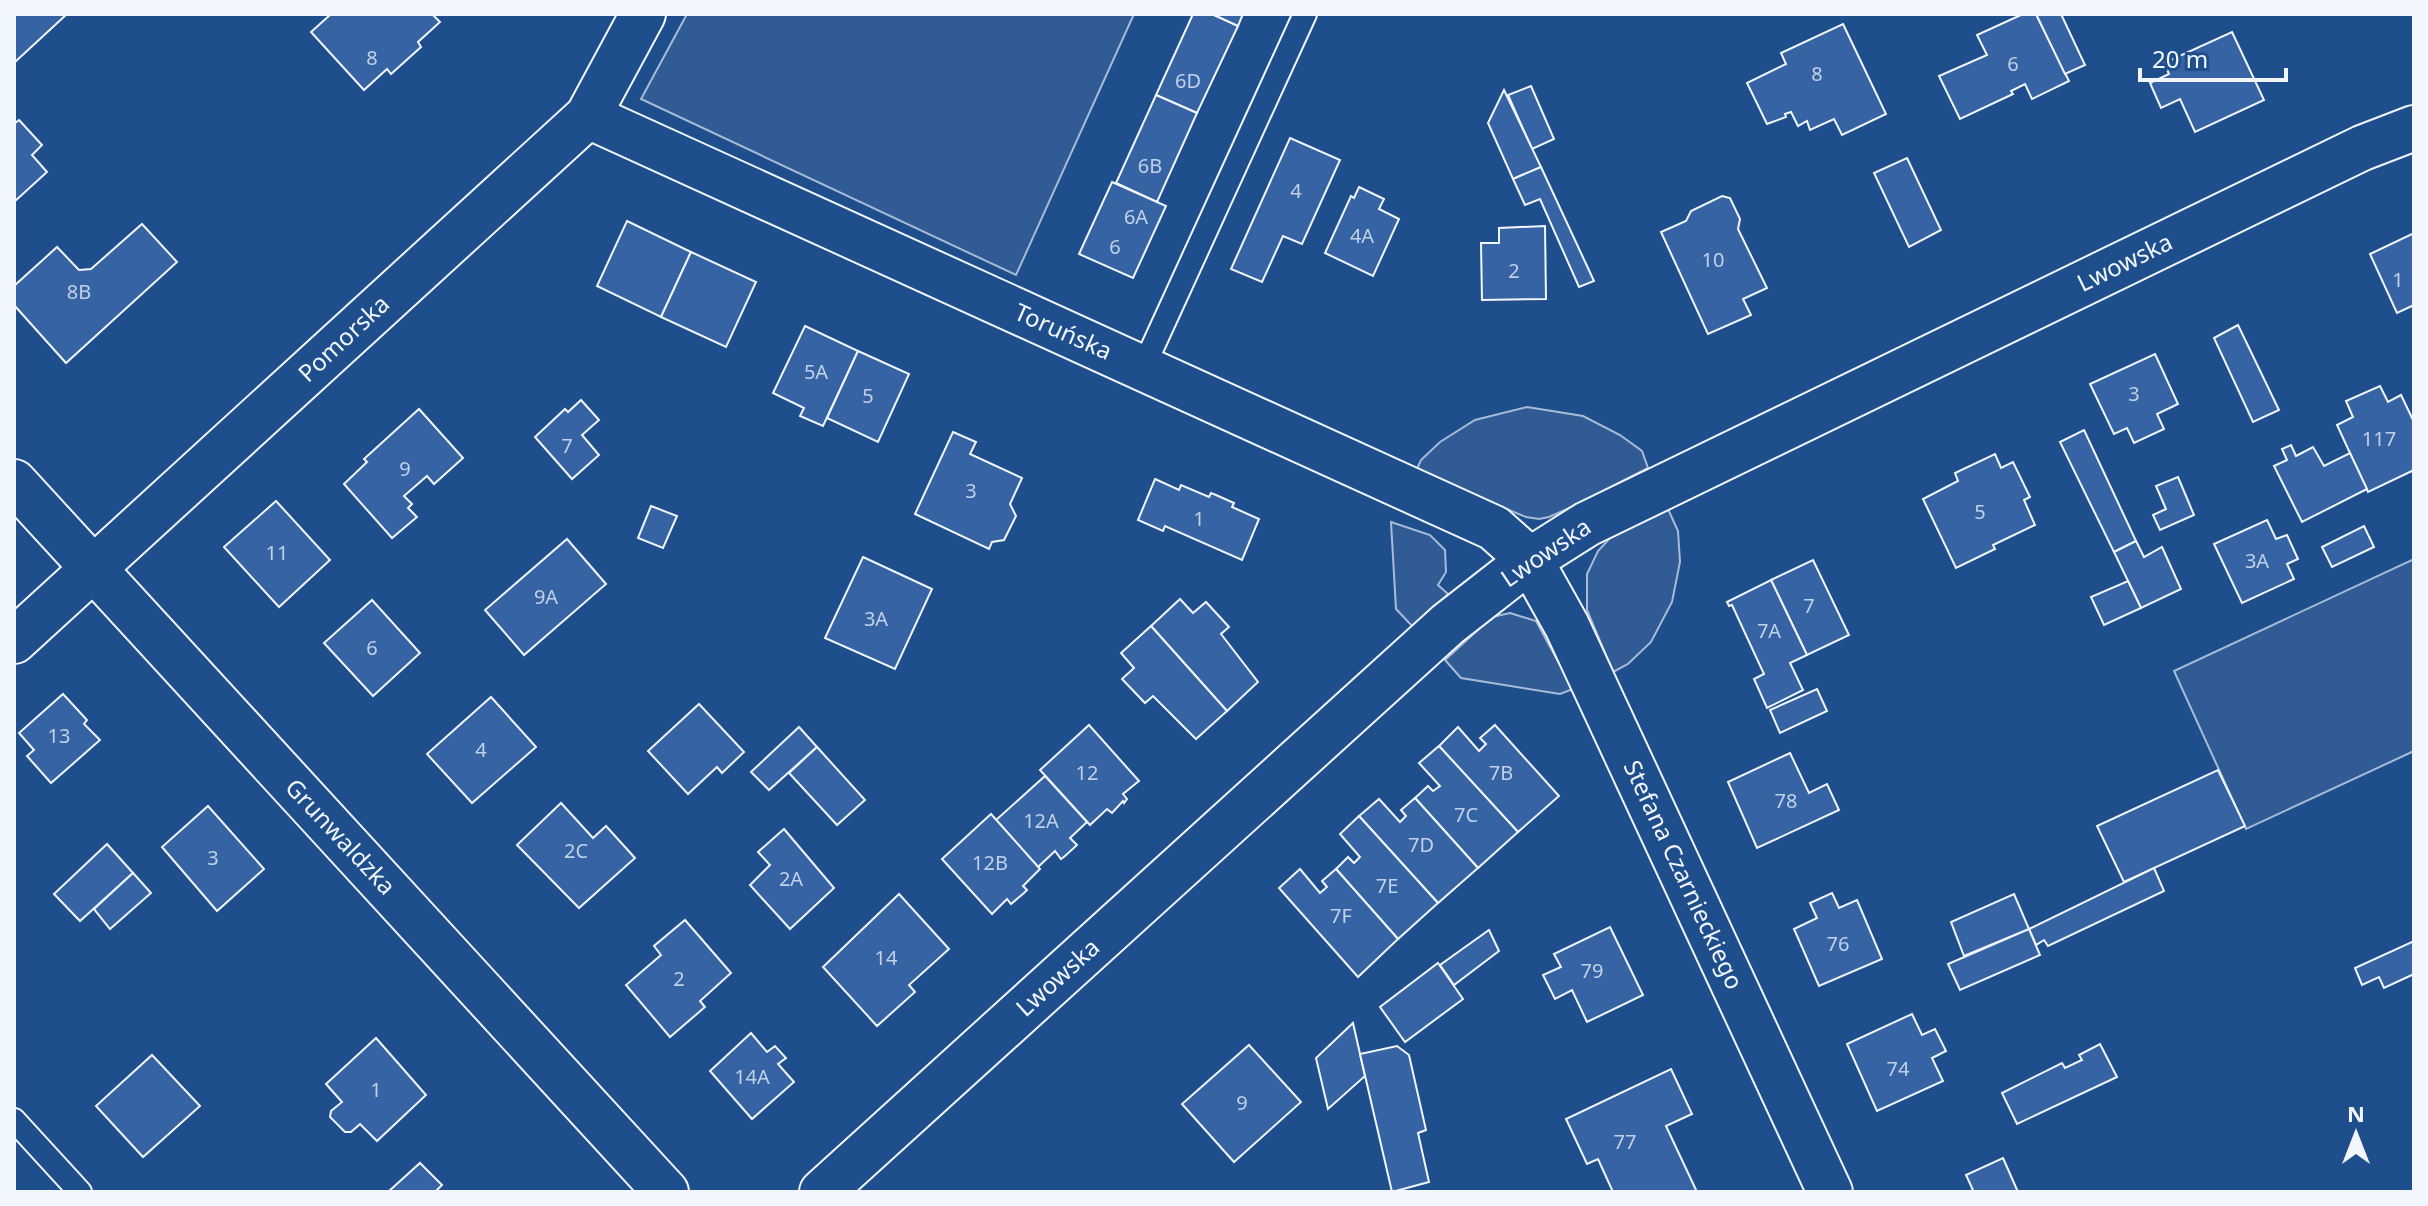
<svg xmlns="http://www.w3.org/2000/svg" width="2428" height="1206" font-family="'Noto Sans',sans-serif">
	<rect width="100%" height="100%" fill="#1f4e8c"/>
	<!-- built -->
	<g fill="#305b95" stroke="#a8bbd7" stroke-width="2">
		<polygon points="687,14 1134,14 1016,275 641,99"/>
		<polygon points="1527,407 1583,416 1620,435 1642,451 1648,468 1576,505 1549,517 1539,519 1526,517 1416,471 1421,460 1440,442 1475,420"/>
		<polygon points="1668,509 1678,531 1680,562 1672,602 1651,642 1628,664 1613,672 1587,610 1587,574 1598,551 1610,538"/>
		<polygon points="1391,522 1430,535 1445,550 1446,572 1438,585 1448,594 1415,629 1396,609"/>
		<polygon points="2414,559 2414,751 2246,829 2174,671"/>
		<polygon points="1510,613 1536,621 1573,689 1560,694 1461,678 1445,660 1492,617"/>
	</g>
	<!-- building -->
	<g fill="#3563a3" stroke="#f2f6ff" stroke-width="2">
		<polygon points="14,14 67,14 15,62"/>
		<polygon points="331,14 432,14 440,22 418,42 421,47 391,74 387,69 364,90 311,32"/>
		<polygon points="1193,14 1212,14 1238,26 1197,113 1156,95"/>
		<polygon points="1212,14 1243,14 1238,26"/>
		<polygon points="2023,14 2036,14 2069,81 2032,99 2025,84 2011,91 2013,94 1960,119 1939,76 1987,55 1977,35"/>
		<polygon points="2036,14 2061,14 2085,65 2065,74"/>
		<polygon points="1843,24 1886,114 1842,135 1834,119 1810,130 1807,121 1798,126 1791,112 1785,114 1786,117 1767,124 1747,83 1786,64 1781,53"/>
		<polygon points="2232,32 2264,100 2195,132 2180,99 2161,108 2150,83 2169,74 2164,63"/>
		<polygon points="1531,86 1554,139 1532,149 1508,95"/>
		<polygon points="1504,90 1541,167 1513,179 1488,123"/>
		<polygon points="1156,95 1197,113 1157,202 1116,183"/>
		<polygon points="19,120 42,145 32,155 47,172 14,202 14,124"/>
		<polygon points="1290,138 1340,160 1302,244 1283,236 1262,282 1231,269"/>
		<polygon points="1907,158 1941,230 1909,247 1874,173"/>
		<polygon points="1541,167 1594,281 1579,287 1540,199 1525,205 1513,179"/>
		<polygon points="1112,182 1166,206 1133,278 1079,254"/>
		<polygon points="1359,187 1384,199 1379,209 1399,219 1373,276 1325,253 1351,196 1354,198"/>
		<polygon points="1722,196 1730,198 1740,219 1738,229 1767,288 1743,299 1751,315 1708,334 1661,232 1686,221 1691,211"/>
		<polygon points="627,221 691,252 661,317 597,286"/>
		<polygon points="142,224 177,262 66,363 14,305 14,286 57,247 79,270 91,269"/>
		<polygon points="1545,226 1546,299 1482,300 1481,243 1499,243 1499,228"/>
		<polygon points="2414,233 2414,305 2397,313 2370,254"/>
		<polygon points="691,252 756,282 726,347 661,317"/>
		<polygon points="2238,325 2279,410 2253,422 2214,338"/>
		<polygon points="805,326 858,351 823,426 800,416 804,408 773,393"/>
		<polygon points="858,351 909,374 878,442 827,418"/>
		<polygon points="2155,354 2178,404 2157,414 2164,429 2134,443 2127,428 2114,434 2090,384"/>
		<polygon points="2380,386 2388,402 2401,395 2414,422 2414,470 2368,492 2337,425 2353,417 2346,401"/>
		<polygon points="581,400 599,420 582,435 599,455 572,479 535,437 565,409 568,412"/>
		<polygon points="419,409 463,458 434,484 427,476 404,496 412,504 408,508 417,517 392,538 344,484 367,462 364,459"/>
		<polygon points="2084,430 2136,541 2114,552 2060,442"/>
		<polygon points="953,432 976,442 970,454 1022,478 1010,504 1016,516 1004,540 992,542 989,549 915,514"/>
		<polygon points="2291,445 2296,456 2313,447 2324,466 2350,453 2367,489 2302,522 2274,466 2287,460 2282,449"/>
		<polygon points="1995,454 2001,468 2013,462 2030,497 2024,500 2035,525 1993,545 1995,549 1956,568 1923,499 1958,481 1955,473"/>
		<polygon points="2178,477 2194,515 2160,530 2153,515 2166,509 2156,486"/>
		<polygon points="1155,479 1179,490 1181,485 1209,497 1211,493 1216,495 1234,503 1232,507 1259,519 1242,560 1165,526 1163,531 1138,520"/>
		<polygon points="276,501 330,560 279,607 224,547"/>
		<polygon points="651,506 677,516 663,548 638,538"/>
		<polygon points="2267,520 2276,539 2287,535 2298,559 2287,564 2294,579 2242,603 2214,544"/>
		<polygon points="2364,526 2374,547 2332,567 2322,547"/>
		<polygon points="567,539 606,584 524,655 485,610"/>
		<polygon points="2136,541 2144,557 2162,547 2181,589 2141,608 2114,552"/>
		<polygon points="863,557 932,589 895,669 825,638"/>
		<polygon points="1813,560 1849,635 1807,655 1771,580"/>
		<polygon points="1771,580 1807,655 1790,663 1803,690 1767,708 1754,679 1764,674 1732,605 1729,606 1727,602"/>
		<polygon points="2128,581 2141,608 2104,625 2091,597"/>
		<polygon points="1180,599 1193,613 1206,602 1229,627 1221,634 1258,682 1227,711 1151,626"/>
		<polygon points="372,600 420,653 373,696 324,643"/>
		<polygon points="1151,626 1227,711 1196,739 1153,696 1145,703 1122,679 1134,668 1121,653"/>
		<polygon points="1817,689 1827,711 1780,733 1770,710"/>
		<polygon points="63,694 87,720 84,724 100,740 51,783 27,756 34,750 19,733"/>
		<polygon points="491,697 536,747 472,803 427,754"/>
		<polygon points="699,704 744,752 722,773 717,767 688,794 648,751"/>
		<polygon points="1089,725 1139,781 1123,794 1127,799 1124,803 1123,801 1112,813 1107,809 1090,825 1040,770"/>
		<polygon points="1495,725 1559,796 1518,832 1439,746 1458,727 1479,751 1486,744 1480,738"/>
		<polygon points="799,727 817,747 769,790 751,772"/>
		<polygon points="1439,746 1518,832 1478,868 1415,798 1428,786 1433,791 1440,786 1419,763"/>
		<polygon points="817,747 865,800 837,825 789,773"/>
		<polygon points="1790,753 1809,793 1827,784 1839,810 1757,848 1728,782"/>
		<polygon points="2218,770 2245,826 2124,882 2097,826"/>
		<polygon points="1045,776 1087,822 1070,838 1077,845 1065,856 1061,859 1055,851 1038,867 996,820"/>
		<polygon points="1415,798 1478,868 1438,903 1359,816 1379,799 1400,822 1406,816 1401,810"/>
		<polygon points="561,803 593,838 606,826 635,858 579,908 517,845"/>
		<polygon points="208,806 264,869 217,911 162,847"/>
		<polygon points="991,814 1040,869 1023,886 1027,890 1024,893 1011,904 1007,899 992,914 942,859"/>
		<polygon points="1359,816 1438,903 1398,939 1336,869 1348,857 1354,863 1360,857 1340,834"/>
		<polygon points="784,829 834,888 790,929 750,885 770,865 758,852"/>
		<polygon points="107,844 133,873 80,921 54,894"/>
		<polygon points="2154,868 2164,891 2048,946 2044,940 2036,945 2029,929"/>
		<polygon points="1300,869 1320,893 1327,887 1322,881 1336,869 1398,939 1358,977 1279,888"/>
		<polygon points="133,873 151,893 110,929 94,909"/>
		<polygon points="1832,893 1839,908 1857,900 1882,959 1819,986 1794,929 1817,918 1810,903"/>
		<polygon points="899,894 949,949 909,985 915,992 877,1026 823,967"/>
		<polygon points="2014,894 2029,929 1964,956 1951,922"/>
		<polygon points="685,920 731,973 700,1001 705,1007 670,1037 626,985 661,955 654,946"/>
		<polygon points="1610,927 1643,995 1587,1022 1572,990 1555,999 1543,975 1561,967 1554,954"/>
		<polygon points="2029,929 2040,955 1960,990 1948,964"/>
		<polygon points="1489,930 1499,951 1454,985 1440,965"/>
		<polygon points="2414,941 2414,974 2384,988 2379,977 2362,985 2355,968"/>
		<polygon points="1438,963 1463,999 1405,1042 1380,1007"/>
		<polygon points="1912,1014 1922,1035 1935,1029 1946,1051 1932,1058 1943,1081 1877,1111 1847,1044"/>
		<polygon points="1353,1023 1365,1076 1328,1109 1316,1058"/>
		<polygon points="751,1033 767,1052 775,1046 786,1058 778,1064 794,1082 752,1119 710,1071"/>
		<polygon points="376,1038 426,1095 377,1141 360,1124 351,1132 345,1132 330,1117 331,1111 342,1102 326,1084"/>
		<polygon points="2100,1044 2117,1077 2017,1124 2002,1093 2062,1063 2065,1068 2082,1060 2079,1055"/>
		<polygon points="1249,1045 1301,1102 1234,1162 1182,1104"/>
		<polygon points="1397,1046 1409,1055 1426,1130 1418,1133 1429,1182 1392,1192 1360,1054"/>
		<polygon points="152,1055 200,1106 143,1157 96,1106"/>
		<polygon points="1671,1069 1692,1114 1666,1126 1697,1192 1613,1192 1598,1159 1587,1164 1566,1119"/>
		<polygon points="2003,1158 2018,1192 1969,1192 1973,1190 1966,1175"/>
		<polygon points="420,1163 442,1185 435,1192 388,1192"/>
	</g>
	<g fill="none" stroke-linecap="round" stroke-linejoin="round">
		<defs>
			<g id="service">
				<polyline points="1143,368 1305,14"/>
				<polyline points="14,1120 80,1192"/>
			</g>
			<g id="minor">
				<polyline points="588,116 1494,528 1530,560 1567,626 1830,1192"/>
				<polyline points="14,482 666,1192"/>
				<polyline points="14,641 588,116 643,14"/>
				<polyline points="822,1192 1448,624 1530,560 1587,524 2362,148 2414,128"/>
			</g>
		</defs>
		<!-- service casing -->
		<use href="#service" stroke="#f2f6ff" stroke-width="26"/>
		<!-- minor casing -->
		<use href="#minor" stroke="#f2f6ff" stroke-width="48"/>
		<!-- service -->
		<use href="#service" stroke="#1f4e8c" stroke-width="22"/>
		<!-- minor -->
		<use href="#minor" stroke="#1f4e8c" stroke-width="44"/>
	</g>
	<g text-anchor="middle" stroke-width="6" stroke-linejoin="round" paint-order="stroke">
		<!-- number labels -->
		<g font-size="20" fill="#c3d1e8">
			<text x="372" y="65">8</text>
			<text x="2013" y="71">6</text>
			<text x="1817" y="81">8</text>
			<text x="1188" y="88">6D</text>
			<text x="1150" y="173">6B</text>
			<text x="1296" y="198">4</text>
			<text x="1136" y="224">6A</text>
			<text x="1362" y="243">4A</text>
			<text x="1115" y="254">6</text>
			<text x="1713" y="267">10</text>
			<text x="1514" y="278">2</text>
			<text x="2398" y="287">1</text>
			<text x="79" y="299">8B</text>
			<text x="816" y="379">5A</text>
			<text x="2134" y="401">3</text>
			<text x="868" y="403">5</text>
			<text x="2379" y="446">117</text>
			<text x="567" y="453">7</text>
			<text x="405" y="476">9</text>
			<text x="971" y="498">3</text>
			<text x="1980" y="519">5</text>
			<text x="1199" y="526">1</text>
			<text x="277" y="560">11</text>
			<text x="2257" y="568">3A</text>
			<text x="546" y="604">9A</text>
			<text x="1809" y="613">7</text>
			<text x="876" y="626">3A</text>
			<text x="1769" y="638">7A</text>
			<text x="372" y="655">6</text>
			<text x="59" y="743">13</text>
			<text x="481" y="757">4</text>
			<text x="1087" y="780">12</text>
			<text x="1501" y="780">7B</text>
			<text x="1786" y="808">78</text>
			<text x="1466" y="822">7C</text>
			<text x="1041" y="828">12A</text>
			<text x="1421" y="852">7D</text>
			<text x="576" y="858">2C</text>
			<text x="213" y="865">3</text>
			<text x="990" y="870">12B</text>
			<text x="791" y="886">2A</text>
			<text x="1387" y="893">7E</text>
			<text x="1341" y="923">7F</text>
			<text x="1838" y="951">76</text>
			<text x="886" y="965">14</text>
			<text x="1592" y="978">79</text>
			<text x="679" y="986">2</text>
			<text x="1898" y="1076">74</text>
			<text x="752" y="1084">14A</text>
			<text x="376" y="1097">1</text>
			<text x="1242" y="1110">9</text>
			<text x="1625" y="1149">77</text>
		</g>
		<!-- street labels -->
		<g font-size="24" fill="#f2f6ff" stroke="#1f4e8c">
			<text transform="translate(2125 263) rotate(-26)" y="8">Lwowska</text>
			<text transform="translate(1063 332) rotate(24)" y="8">Toruńska</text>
			<text transform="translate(344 339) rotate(-43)" y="8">Pomorska</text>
			<text transform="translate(1546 553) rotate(-34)" y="8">Lwowska</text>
			<text transform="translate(340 837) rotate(47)" y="8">Grunwaldzka</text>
			<text transform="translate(1683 875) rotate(65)" y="8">Stefana Czarnieckiego</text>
			<text transform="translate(1058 978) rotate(-42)" y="8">Lwowska</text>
		</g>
	</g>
	<!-- border -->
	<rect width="2428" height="1206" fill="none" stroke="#f2f6ff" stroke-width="32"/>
	<!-- north arrow -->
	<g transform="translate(2356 1134)" stroke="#1f4e8c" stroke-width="6" paint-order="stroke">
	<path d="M0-6L14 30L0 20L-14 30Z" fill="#f2f6ff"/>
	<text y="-12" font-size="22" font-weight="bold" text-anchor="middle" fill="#f2f6ff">N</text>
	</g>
	<!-- scale -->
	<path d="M2140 68v12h146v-12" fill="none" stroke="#f2f6ff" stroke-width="4"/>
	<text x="2152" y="68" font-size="24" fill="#f2f6ff" stroke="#1f4e8c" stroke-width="6" paint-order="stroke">20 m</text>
</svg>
